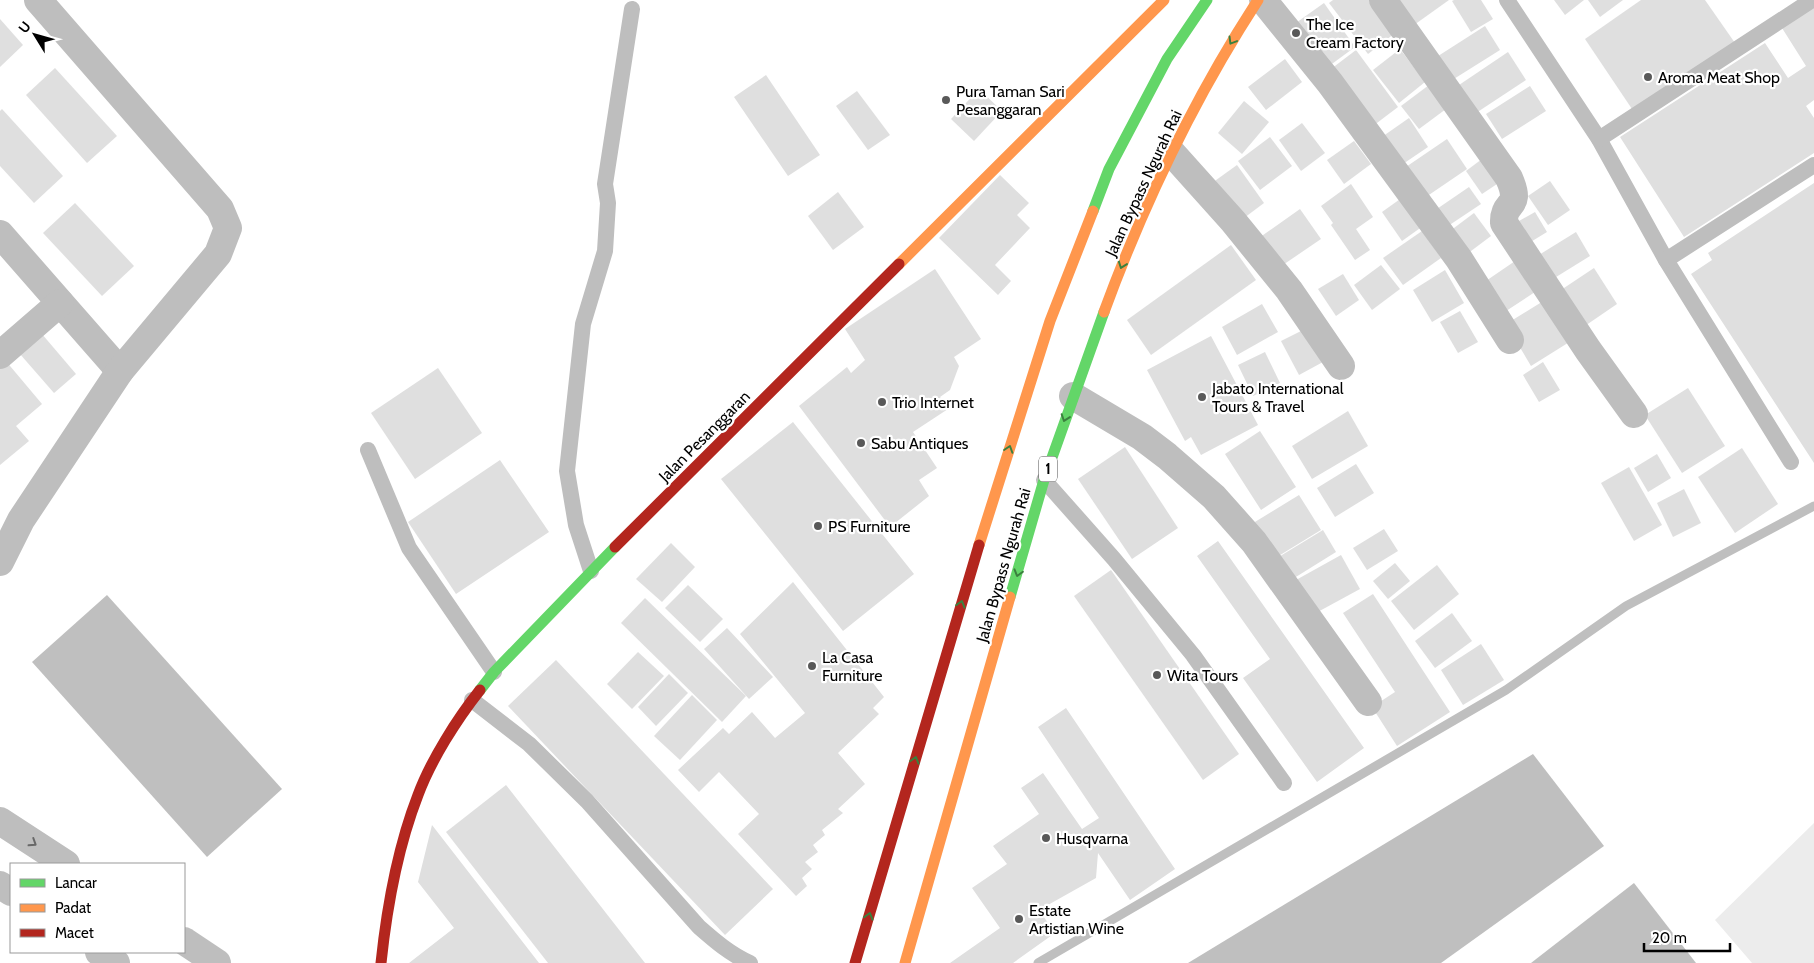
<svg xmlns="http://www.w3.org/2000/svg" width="1814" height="963" font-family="Cabin,sans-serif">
	<rect width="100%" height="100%" fill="#fff"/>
	<!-- green -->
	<polygon fill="#ececec" points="1814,823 1814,963 1752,963 1715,920"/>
	<!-- water -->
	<g fill="#bfbfbf">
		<polygon points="107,595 282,789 207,857 32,662"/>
		<polygon points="1533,754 1604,846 1441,963 1188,963"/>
		<polygon points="1634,883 1696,963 1531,963"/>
	</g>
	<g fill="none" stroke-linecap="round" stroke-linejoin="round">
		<!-- stream -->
		<polyline stroke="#bfbfbf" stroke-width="9" points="1038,963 1506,690 1626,606 1814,506"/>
	</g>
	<!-- building -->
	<g fill="#dfdfdf">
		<polygon points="1333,0 1375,0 1399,30 1368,54 1329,3"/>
		<polygon points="1396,0 1449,0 1414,25"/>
		<polygon points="1454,0 1481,0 1493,19 1471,32 1452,1"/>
		<polygon points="1554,0 1584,0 1565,15"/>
		<polygon points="1588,0 1623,0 1600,17"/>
		<polygon points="1641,0 1705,0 1735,43 1634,112 1585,39"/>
		<polygon points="1324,3 1355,47 1325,69 1293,25"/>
		<polygon points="1814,7 1814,100 1806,106 1814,118 1814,153 1684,237 1620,137 1765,43 1788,78 1806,66 1782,28"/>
		<polygon points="0,19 23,45 0,67"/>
		<polygon points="1485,26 1500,50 1449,82 1435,58"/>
		<polygon points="1400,49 1425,82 1399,103 1373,70"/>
		<polygon points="1356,50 1398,107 1369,129 1327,72"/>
		<polygon points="1508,52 1526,80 1476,113 1459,85"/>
		<polygon points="1285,59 1302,82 1266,110 1248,87"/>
		<polygon points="55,68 117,136 87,163 26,95"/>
		<polygon points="766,75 820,155 788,176 734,97"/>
		<polygon points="1429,85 1446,109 1419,129 1401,106"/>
		<polygon points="1530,86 1546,111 1502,139 1486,114"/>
		<polygon points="979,89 1002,111 974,141 951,119"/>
		<polygon points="857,91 890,135 868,150 836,106"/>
		<polygon points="1244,101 1269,122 1242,154 1218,133"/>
		<polygon points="2,109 63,176 34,203 0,166 0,111"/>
		<polygon points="1409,118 1428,147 1397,168 1379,139"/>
		<polygon points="1302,123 1325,153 1301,171 1279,140"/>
		<polygon points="1270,137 1292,166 1260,190 1238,161"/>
		<polygon points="1447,139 1467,169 1420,201 1400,171"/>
		<polygon points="1354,141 1371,164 1344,184 1327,160"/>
		<polygon points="1486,156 1503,180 1482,194 1466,171"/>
		<polygon points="1237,165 1264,203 1240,221 1212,183"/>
		<polygon points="1000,175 1029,203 1017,215 1030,228 995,265 1011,281 998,295 939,238"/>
		<polygon points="1550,181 1570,210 1548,225 1528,196"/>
		<polygon points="1814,183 1814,463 1691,274 1712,260 1708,253"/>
		<polygon points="1351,184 1373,217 1356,229 1370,250 1355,260 1331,225 1333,223 1321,206"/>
		<polygon points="1469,187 1481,204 1442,230 1431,213"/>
		<polygon points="838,192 864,227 833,250 808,216"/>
		<polygon points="1403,197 1423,226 1402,241 1382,212"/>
		<polygon points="75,203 134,266 102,296 43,233"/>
		<polygon points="1300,209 1321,239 1277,269 1256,240"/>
		<polygon points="1535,212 1547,232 1524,246 1512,225"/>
		<polygon points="1474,213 1491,236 1463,257 1446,234"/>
		<polygon points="1422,231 1441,258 1403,285 1383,258"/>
		<polygon points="1576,232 1590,256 1548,282 1534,258"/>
		<polygon points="1231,245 1256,280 1151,355 1127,320"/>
		<polygon points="1518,259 1538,290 1500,315 1480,285"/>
		<polygon points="1381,265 1400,289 1372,310 1354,285"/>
		<polygon points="1594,268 1617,304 1579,330 1555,294"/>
		<polygon points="935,269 981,339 954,357 959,366 950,390 940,397 948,409 913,432 937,468 919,480 929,496 890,527 799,406 847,367 851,373 865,360 845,329"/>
		<polygon points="1445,270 1464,303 1432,322 1413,290"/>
		<polygon points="1343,274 1359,300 1336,316 1318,289"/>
		<polygon points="1545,300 1571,341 1531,366 1506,324"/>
		<polygon points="1262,304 1278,332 1237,355 1222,327"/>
		<polygon points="1460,311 1478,342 1458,353 1440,322"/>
		<polygon points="36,327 76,374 54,393 13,346"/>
		<polygon points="1305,329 1323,362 1299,375 1281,341"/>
		<polygon points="1211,336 1258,425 1201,455 1191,437 1185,441 1147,370"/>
		<polygon points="1265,352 1280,383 1253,396 1238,365"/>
		<polygon points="5,360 42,404 16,426 29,441 0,465 0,364"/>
		<polygon points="1543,362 1560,390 1539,402 1523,375"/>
		<polygon points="438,368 482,433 415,479 371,413"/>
		<polygon points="1688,388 1725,446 1682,473 1645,415"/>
		<polygon points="1348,411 1368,446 1312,479 1292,446"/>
		<polygon points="793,422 914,574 843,631 721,479"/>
		<polygon points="1260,431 1296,487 1261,510 1225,454"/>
		<polygon points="1125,447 1178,528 1132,559 1078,479"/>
		<polygon points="1742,448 1778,504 1735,533 1698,477"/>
		<polygon points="1657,454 1671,478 1648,492 1634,468"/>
		<polygon points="500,460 549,532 456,594 408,522"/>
		<polygon points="1356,464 1374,493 1335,517 1317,488"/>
		<polygon points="1629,467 1662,525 1634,541 1601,483"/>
		<polygon points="1684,489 1701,523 1673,537 1657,503"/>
		<polygon points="1299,495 1321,530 1272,560 1250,525"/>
		<polygon points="1384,529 1398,551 1367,570 1353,548"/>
		<polygon points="1323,530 1336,552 1291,580 1277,558"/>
		<polygon points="1218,541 1364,748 1317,782 1243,678 1270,659 1197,556"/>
		<polygon points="671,543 695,567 662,602 636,579"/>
		<polygon points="1341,555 1360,589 1314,614 1296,580"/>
		<polygon points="1395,563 1410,581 1388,599 1373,581"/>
		<polygon points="1437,565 1459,594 1414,630 1391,601"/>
		<polygon points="1111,570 1239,754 1203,780 1074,596"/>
		<polygon points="793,582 884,697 873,708 879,714 838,753 865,784 838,809 843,813 822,830 825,835 813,845 818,852 805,862 812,869 802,878 807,886 796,896 738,834 759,814 719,772 699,792 678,770 723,728 729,734 752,712 775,738 805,713 740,634"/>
		<polygon points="688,585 723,619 700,642 665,608"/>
		<polygon points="1373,594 1450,712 1397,746 1372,707 1395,692 1343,613"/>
		<polygon points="645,598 746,696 722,722 621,623"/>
		<polygon points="1452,613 1472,641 1435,668 1415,641"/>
		<polygon points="727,628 773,677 749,699 704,649"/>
		<polygon points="1481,644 1504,680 1463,705 1441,670"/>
		<polygon points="638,652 664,676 632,709 607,684"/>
		<polygon points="556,660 773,889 725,935 508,706"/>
		<polygon points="669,674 688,693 656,726 638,707"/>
		<polygon points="692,695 717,720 680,760 654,736"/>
		<polygon points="1066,708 1175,869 1130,900 1098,853 1096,878 1039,910 1055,933 1013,963 950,963 1000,928 972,888 1007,864 993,846 1039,814 1021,788 1043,773 1082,829 1099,818 1038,727"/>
		<polygon points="506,785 645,963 548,963 446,832"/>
		<polygon points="432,825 539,963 409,963 454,928 418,882"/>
	</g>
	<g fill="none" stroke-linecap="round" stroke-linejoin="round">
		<!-- lane -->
		<g stroke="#bebebe" stroke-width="16">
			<polyline points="1507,0 1599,139 1666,260 1791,462"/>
			<polyline points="1599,139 1812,0"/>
			<polyline points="1666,260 1814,165"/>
			<polyline points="368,450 409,548 494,672"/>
			<polyline points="1044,480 1114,559 1193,655 1284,783"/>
			<polyline points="591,571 576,525 567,471 583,324 605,251 608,203 605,184 632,9"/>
			<path d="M472,700L529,744L587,801L699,927C715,941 730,954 750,963"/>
		</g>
		<!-- street -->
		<g stroke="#bebebe" stroke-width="28">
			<polyline points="1263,0 1330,83 1459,259 1510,340"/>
			<path d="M1383,0L1509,178C1523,210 1503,199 1504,223L1588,350L1634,414"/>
			<polyline points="1172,153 1233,221 1289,290 1341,366"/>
			<polyline points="0,234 120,371"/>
			<polyline points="0,355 60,303"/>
			<polyline points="1073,396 1142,437 1167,456 1214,497 1254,542 1368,702"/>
			<polyline points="0,562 21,520 120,371 218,254 228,228 220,209 38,0"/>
			<polyline points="0,821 66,864"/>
			<polyline points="0,885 11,892"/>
			<polyline points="184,941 217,963"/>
			<polyline points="99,952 116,963"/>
		</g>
		<!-- fast -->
		<g stroke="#63d668" stroke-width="11">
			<polyline points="1093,211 1109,169 1167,59 1207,0"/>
			<polyline points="1010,597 1044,480 1104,312"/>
			<polyline points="480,690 494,672 615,547"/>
		</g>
		<!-- slow -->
		<g stroke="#ff974d" stroke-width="11">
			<polyline points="899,264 1164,0"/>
			<path d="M1104,312C1144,203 1195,97 1258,0"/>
			<polyline points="979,545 1050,321 1093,211"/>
			<polyline points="905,963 1010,597"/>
		</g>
		<!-- jam -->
		<g stroke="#b3261e" stroke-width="11">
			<polyline points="615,547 899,264"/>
			<path d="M381,963C387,906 397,849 418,795C431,760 457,719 480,690"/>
			<polyline points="855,963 979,545"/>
		</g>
	</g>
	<!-- one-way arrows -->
	<defs><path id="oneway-chevron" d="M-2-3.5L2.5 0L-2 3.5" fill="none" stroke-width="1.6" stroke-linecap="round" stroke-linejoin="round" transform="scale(1.25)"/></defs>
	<g stroke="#3b803e">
		<use href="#oneway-chevron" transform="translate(1232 41) rotate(121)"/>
		<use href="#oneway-chevron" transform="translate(1122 265) rotate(110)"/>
		<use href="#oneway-chevron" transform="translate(1065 418) rotate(109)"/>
		<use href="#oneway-chevron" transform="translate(1009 449) rotate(-72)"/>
		<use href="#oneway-chevron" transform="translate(1018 573) rotate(106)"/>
		<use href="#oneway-chevron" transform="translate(961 604) rotate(-74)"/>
		<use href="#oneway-chevron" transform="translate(915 760) rotate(-74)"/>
		<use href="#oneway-chevron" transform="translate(869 916) rotate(-74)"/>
	</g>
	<use stroke="#686868" href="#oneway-chevron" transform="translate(33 843) rotate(33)"/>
	<!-- markers -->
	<g fill="#595959" stroke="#fff" stroke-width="2">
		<circle cx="1296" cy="33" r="5"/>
		<circle cx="1648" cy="77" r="5"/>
		<circle cx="946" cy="100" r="5"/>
		<circle cx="1202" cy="397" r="5"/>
		<circle cx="882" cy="402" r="5"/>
		<circle cx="861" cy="443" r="5"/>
		<circle cx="818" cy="526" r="5"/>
		<circle cx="812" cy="666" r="5"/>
		<circle cx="1157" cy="675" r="5"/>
		<circle cx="1046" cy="838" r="5"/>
		<circle cx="1019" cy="919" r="5"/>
	</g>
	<g text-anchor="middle" stroke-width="4.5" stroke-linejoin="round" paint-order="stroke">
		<!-- shield labels -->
		<rect fill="#fff" stroke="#4c4c4c" stroke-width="1" x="1039" y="456.5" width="18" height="25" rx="4"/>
		<g font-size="15" font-weight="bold" fill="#000">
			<text x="1048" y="474">1</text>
		</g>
		<!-- poi labels -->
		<g font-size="16" fill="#000" stroke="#fff" text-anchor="start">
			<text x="1306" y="30">The Ice<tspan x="1306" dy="18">Cream Factory</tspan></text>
			<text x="1658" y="83">Aroma Meat Shop</text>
			<text x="956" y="97">Pura Taman Sari<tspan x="956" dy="18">Pesanggaran</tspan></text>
			<text x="1212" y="394">Jabato International<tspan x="1212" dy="18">Tours &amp; Travel</tspan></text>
			<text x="892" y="408">Trio Internet</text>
			<text x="871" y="449">Sabu Antiques</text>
			<text x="828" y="532">PS Furniture</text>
			<text x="822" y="663">La Casa<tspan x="822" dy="18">Furniture</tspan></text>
			<text x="1167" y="681">Wita Tours</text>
			<text x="1056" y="844">Husqvarna</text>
			<text x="1029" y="916">Estate<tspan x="1029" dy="18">Artistian Wine</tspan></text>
		</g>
		<!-- street labels -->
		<g font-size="16" fill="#000" stroke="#fff">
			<text transform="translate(1143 183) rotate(-65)" y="6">Jalan Bypass Ngurah Rai</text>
			<text transform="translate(704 436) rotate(-45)" y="6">Jalan Pesanggaran</text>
			<text transform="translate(1003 565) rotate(-74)" y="6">Jalan Bypass Ngurah Rai</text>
		</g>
	</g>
	<!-- legend -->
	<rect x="10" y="863" width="175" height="90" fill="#ffffff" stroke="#999999"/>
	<rect x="20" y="879" width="25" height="8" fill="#63d668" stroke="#999999"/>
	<text x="55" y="888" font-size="15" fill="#000000">Lancar</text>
	<rect x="20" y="904" width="25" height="8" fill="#ff974d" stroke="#999999"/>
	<text x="55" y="913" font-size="15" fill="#000000">Padat</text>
	<rect x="20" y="929" width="25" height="8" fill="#b3261e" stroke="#999999"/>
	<text x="55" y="938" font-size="15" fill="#000000">Macet</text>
	<!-- north arrow -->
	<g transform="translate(35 35) rotate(307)" stroke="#ffffff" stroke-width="4" paint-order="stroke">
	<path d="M0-4L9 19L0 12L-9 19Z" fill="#000000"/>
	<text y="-8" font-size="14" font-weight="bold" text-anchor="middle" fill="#000000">U</text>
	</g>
	<!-- scale -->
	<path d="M1644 943v8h86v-8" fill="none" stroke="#000000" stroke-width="2.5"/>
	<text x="1652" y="943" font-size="15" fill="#000000" stroke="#ffffff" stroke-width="4" paint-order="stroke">20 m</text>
</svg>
